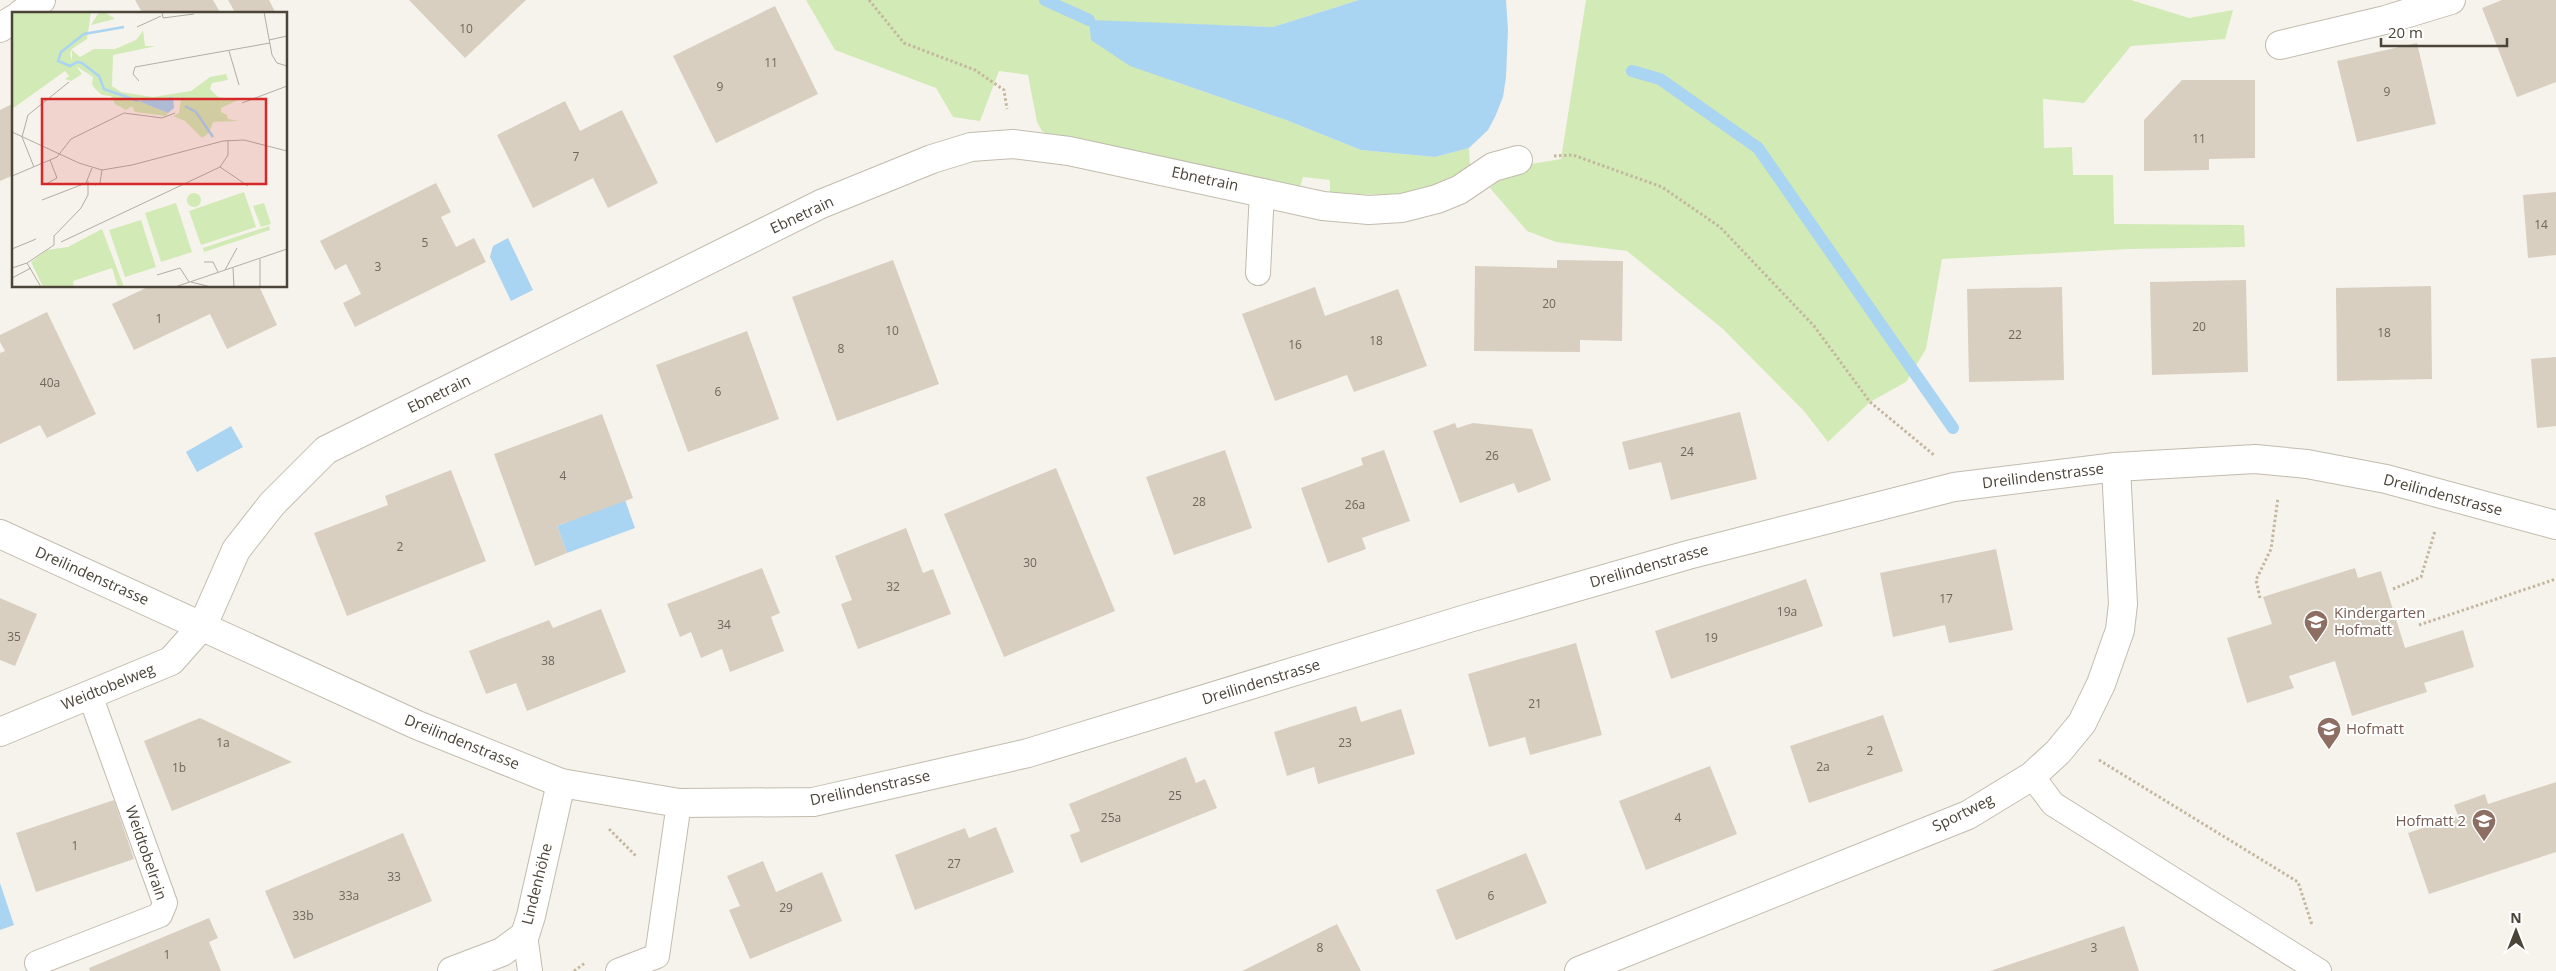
<svg xmlns="http://www.w3.org/2000/svg" width="2556" height="971" font-family="'Open Sans',sans-serif">
	<rect width="100%" height="100%" fill="#f6f3ec"/>
	<!-- green -->
	<g fill="#d2eab5">
		<path d="M806,0H1359L1273,27L1089,21L1170,80L1286,120L1361,150L1435,157L1469,148L1470,166C1433,200 1375,196 1330,192V180L1303,177L1300,187L1057,139L1042,131L1037,122L1028,75L999,71L980,121L953,117L936,88L835,50Z"/>
		<polygon points="1586,0 2131,0 2189,18 2233,10 2225,39 2131,46 2084,103 2043,99 2044,148 2072,147 2073,175 2113,175 2114,224 2244,225 2245,247 2129,249 1942,259 1926,349 1906,382 1870,402 1828,442 1804,411 1723,329 1627,251 1556,242 1527,231 1490,188 1514,167 1561,159"/>
	</g>
	<!-- water -->
	<g fill="#a9d4f2">
		<polygon points="1359,0 1506,0 1508,30 1506,77 1503,97 1495,117 1488,130 1469,148 1435,157 1361,150 1286,120 1130,66 1091,40 1089,20 1273,27"/>
		<polygon points="508,238 533,290 511,301 490,257 493,246"/>
		<polygon points="231,426 243,447 197,472 186,452"/>
		<polygon points="625,500 635,528 567,553 557,526"/>
		<polygon points="0,883 14,925 0,930"/>
	</g>
	<g fill="none" stroke-linecap="round" stroke-linejoin="round">
		<!-- stream -->
		<g stroke="#a9d4f2" stroke-width="12">
			<polyline points="1045,0 1089,20"/>
			<polyline points="1632,71 1660,79 1758,148 1953,428"/>
		</g>
	</g>
	<!-- building -->
	<g fill="#d8cfc1">
		<polygon points="135,0 213,0 221,14 143,14"/>
		<polygon points="228,0 269,0 276,14 236,14"/>
		<polygon points="409,0 526,0 465,58"/>
		<polygon points="2502,0 2556,0 2556,82 2517,97 2482,8"/>
		<polygon points="775,6 818,94 716,143 673,56"/>
		<polygon points="2417,43 2436,124 2357,142 2337,61"/>
		<polygon points="2182,80 2255,80 2255,158 2209,159 2209,170 2144,171 2144,120"/>
		<polygon points="565,101 580,131 622,110 658,183 608,208 593,178 533,208 497,135"/>
		<polygon points="14,103 14,175 0,181 0,110"/>
		<polygon points="436,183 451,212 441,217 456,247 474,238 486,262 355,327 343,303 361,294 346,264 335,270 320,241"/>
		<polygon points="2556,192 2556,255 2528,258 2523,195"/>
		<polygon points="893,260 939,384 837,421 792,297"/>
		<polygon points="1557,260 1623,261 1622,341 1580,340 1580,352 1474,351 1475,266 1557,268"/>
		<polygon points="2246,280 2248,372 2152,375 2150,282"/>
		<polygon points="150,286 259,286 277,325 227,349 210,314 134,350 112,304"/>
		<polygon points="2431,286 2432,379 2337,381 2336,288"/>
		<polygon points="1315,287 1325,316 1398,289 1427,366 1354,392 1347,375 1275,401 1242,314"/>
		<polygon points="2062,287 2064,380 1969,382 1967,289"/>
		<polygon points="47,312 96,414 47,438 40,425 0,444 0,353 5,351 0,342 0,335"/>
		<polygon points="747,331 779,419 688,452 656,365"/>
		<polygon points="2556,357 2556,426 2537,428 2531,359"/>
		<polygon points="1740,412 1757,479 1671,500 1661,462 1629,470 1622,442"/>
		<polygon points="602,414 633,498 557,526 567,553 535,566 494,454"/>
		<polygon points="1455,423 1457,428 1473,423 1532,429 1551,480 1518,493 1514,483 1460,503 1433,431"/>
		<polygon points="1225,450 1252,528 1174,555 1146,477"/>
		<polygon points="1384,450 1410,521 1362,538 1366,549 1328,563 1301,488 1363,465 1361,458"/>
		<polygon points="1056,468 1115,611 1004,657 944,514"/>
		<polygon points="451,470 486,561 347,616 314,533 388,505 385,496"/>
		<polygon points="906,528 923,573 933,569 951,614 858,649 841,604 852,600 835,556"/>
		<polygon points="1996,549 2013,630 1949,643 1945,625 1893,637 1880,573"/>
		<polygon points="762,568 780,613 771,617 784,651 730,672 722,649 701,658 691,632 680,637 667,604"/>
		<polygon points="2355,568 2358,578 2381,571 2405,648 2463,630 2474,667 2424,683 2427,692 2352,716 2335,661 2289,676 2294,688 2247,703 2227,638 2272,624 2263,597"/>
		<polygon points="1806,579 1823,626 1671,679 1655,631"/>
		<polygon points="0,598 37,614 15,666 0,660"/>
		<polygon points="601,609 626,672 527,711 516,683 486,694 469,651 549,620 553,628"/>
		<polygon points="1576,643 1602,735 1530,755 1525,737 1489,747 1468,674"/>
		<polygon points="1356,706 1361,722 1401,709 1415,754 1318,784 1314,767 1287,776 1274,732"/>
		<polygon points="1883,715 1903,771 1809,803 1790,746"/>
		<polygon points="200,718 292,762 172,811 144,741"/>
		<polygon points="1186,757 1196,783 1205,779 1217,808 1081,863 1070,835 1080,831 1069,804"/>
		<polygon points="1710,766 1737,834 1646,870 1619,801"/>
		<polygon points="2556,782 2556,852 2429,894 2408,833 2458,816 2454,805 2485,794 2488,804"/>
		<polygon points="114,800 134,859 36,892 16,833"/>
		<polygon points="996,827 1014,872 915,910 895,855 965,828 969,838"/>
		<polygon points="403,833 432,901 294,959 265,891"/>
		<polygon points="1526,853 1547,903 1456,940 1436,890"/>
		<polygon points="763,861 776,892 822,872 842,921 750,959 729,910 740,906 727,876"/>
		<polygon points="209,918 218,938 209,942 221,971 90,971 89,968"/>
		<polygon points="1337,924 1361,971 1242,971"/>
		<polygon points="2124,926 2139,971 1990,971"/>
	</g>
	<g fill="none" stroke-linecap="round" stroke-linejoin="round">
		<defs>
			<g id="lane">
				<polyline points="1258,273 1262,191"/>
				<polyline points="2032,776 2053,804 2319,971"/>
				<polyline points="525,935 530,971"/>
				<polyline points="37,963 160,915 165,903 90,695"/>
				<polyline points="618,971 657,956 679,803"/>
			</g>
			<g id="street">
				<polyline points="21,14 41,0"/>
				<polyline points="0,28 14,19"/>
				<polyline points="2280,45 2385,20 2451,0"/>
				<polyline points="0,534 417,725 561,783 679,803 813,802 1028,753 1469,618 1688,555 1954,487 2116,467 2255,459 2307,464 2386,479 2556,525"/>
				<polyline points="0,732 171,661 203,625 236,550 272,504 326,450 821,204 932,159 971,147 1013,144 1069,151 1323,206 1369,210 1402,208 1437,199 1459,190 1493,167 1518,160"/>
				<polyline points="452,971 502,952 525,935 531,916 561,783"/>
				<polyline points="1579,971 1968,815 2032,776 2058,752 2082,723 2101,684 2120,630 2123,604 2116,467"/>
			</g>
		</defs>
		<!-- lane casing -->
		<use href="#lane" stroke="#c2bbae" stroke-width="26"/>
		<!-- street casing -->
		<use href="#street" stroke="#c2bbae" stroke-width="30"/>
		<!-- path -->
		<g stroke="#c4b79f" stroke-width="3" stroke-dasharray="2.5 2.5" stroke-linecap="butt">
			<polyline points="869,0 904,43 975,70 1004,90 1007,109"/>
			<polyline points="1554,156 1573,155 1662,187 1720,227 1814,326 1870,402 1934,455"/>
			<polyline points="2393,589 2421,577 2435,531"/>
			<polyline points="2260,598 2256,580 2271,549 2278,498"/>
			<polyline points="2419,625 2556,579"/>
			<polyline points="2099,760 2298,882 2312,925"/>
			<polyline points="609,829 636,856"/>
			<polyline points="574,971 585,963"/>
		</g>
		<!-- lane -->
		<use href="#lane" stroke="#fff" stroke-width="24"/>
		<!-- street -->
		<use href="#street" stroke="#fff" stroke-width="28"/>
	</g>
	<!-- icons -->
	<defs>
		<symbol id="school-pin" viewBox="-11 -11 22 30"><path d="M0 17L-7.5 6A9.5 9.5 0 1 1 7.5 6Z" fill="#8d6e63" stroke="#fff"/><path d="M0-5L7-2L0 1L-7-2ZM-4 1L0 2.5L4 1V4Q0 6-4 4Z" fill="#fff"/></symbol>
	</defs>
	<g fill-rule="evenodd">
		<use href="#school-pin" x="2302" y="608" width="28" height="38"/>
		<use href="#school-pin" x="2315" y="715" width="28" height="38"/>
		<use href="#school-pin" x="2470" y="807" width="28" height="38"/>
	</g>
	<g text-anchor="middle" stroke-width="4" stroke-linejoin="round" paint-order="stroke">
		<!-- number labels -->
		<g font-size="12" fill="#6e675b">
			<text x="466" y="33">10</text>
			<text x="771" y="67">11</text>
			<text x="720" y="91">9</text>
			<text x="2387" y="96">9</text>
			<text x="2199" y="143">11</text>
			<text x="576" y="161">7</text>
			<text x="2541" y="229">14</text>
			<text x="425" y="247">5</text>
			<text x="378" y="271">3</text>
			<text x="1549" y="308">20</text>
			<text x="159" y="323">1</text>
			<text x="2199" y="331">20</text>
			<text x="892" y="335">10</text>
			<text x="2384" y="337">18</text>
			<text x="2015" y="339">22</text>
			<text x="1376" y="345">18</text>
			<text x="1295" y="349">16</text>
			<text x="841" y="353">8</text>
			<text x="50" y="387">40a</text>
			<text x="718" y="396">6</text>
			<text x="1687" y="456">24</text>
			<text x="1492" y="460">26</text>
			<text x="563" y="480">4</text>
			<text x="1199" y="506">28</text>
			<text x="1355" y="509">26a</text>
			<text x="400" y="551">2</text>
			<text x="1030" y="567">30</text>
			<text x="893" y="591">32</text>
			<text x="1946" y="603">17</text>
			<text x="1787" y="616">19a</text>
			<text x="724" y="629">34</text>
			<text x="14" y="641">35</text>
			<text x="1711" y="642">19</text>
			<text x="548" y="665">38</text>
			<text x="1535" y="708">21</text>
			<text x="223" y="747">1a</text>
			<text x="1345" y="747">23</text>
			<text x="1870" y="755">2</text>
			<text x="1823" y="771">2a</text>
			<text x="179" y="772">1b</text>
			<text x="1175" y="800">25</text>
			<text x="1111" y="822">25a</text>
			<text x="1678" y="822">4</text>
			<text x="75" y="850">1</text>
			<text x="954" y="868">27</text>
			<text x="394" y="881">33</text>
			<text x="349" y="900">33a</text>
			<text x="1491" y="900">6</text>
			<text x="786" y="912">29</text>
			<text x="303" y="920">33b</text>
			<text x="1320" y="952">8</text>
			<text x="2094" y="952">3</text>
			<text x="167" y="959">1</text>
		</g>
		<!-- street labels -->
		<g font-size="15" fill="#4b4439" stroke="#fff">
			<text transform="translate(1205 179) rotate(12)" y="5">Ebnetrain</text>
			<text transform="translate(802 215) rotate(-25)" y="5">Ebnetrain</text>
			<text transform="translate(439 394) rotate(-26)" y="5">Ebnetrain</text>
			<text transform="translate(2043 476) rotate(-7)" y="5">Dreilindenstrasse</text>
			<text transform="translate(2443 495) rotate(15)" y="5">Dreilindenstrasse</text>
			<text transform="translate(1649 566) rotate(-16)" y="5">Dreilindenstrasse</text>
			<text transform="translate(92 576) rotate(24)" y="5">Dreilindenstrasse</text>
			<text transform="translate(1261 682) rotate(-17)" y="5">Dreilindenstrasse</text>
			<text transform="translate(108 687) rotate(-22)" y="5">Weidtobelweg</text>
			<text transform="translate(462 742) rotate(22)" y="5">Dreilindenstrasse</text>
			<text transform="translate(870 788) rotate(-12)" y="5">Dreilindenstrasse</text>
			<text transform="translate(1963 813) rotate(-26)" y="5">Sportweg</text>
			<text transform="translate(146 853) rotate(71)" y="5">Weidtobelrain</text>
			<text transform="translate(537 884) rotate(-76)" y="5">Lindenhöhe</text>
		</g>
		<!-- education labels -->
		<g font-size="15" fill="#785e54" stroke="#fff" text-anchor="start">
			<text x="2334" y="618">Kindergarten<tspan x="2334" dy="17">Hofmatt</tspan></text>
			<text x="2346" y="734">Hofmatt</text>
			<text x="2466" y="826" text-anchor="end">Hofmatt 2</text>
		</g>
	</g>
	<!-- overview -->
	<g transform="translate(12 12)">
		<rect width="275" height="275" fill="#f6f3ec"/>
		<path d="M0,0H79L75,27L60,37L58,42L60,49V38L68,45L82,37H103L124,28L130,20L125,31L131,18L133,34H144L101,43L100,74L109,80L141,85L179,79L198,65L214,62L216,68L200,71L198,77L206,85L226,88L209,96V100L215,103L216,107L227,109L201,110L197,121L190,126L173,109L161,104L167,101L169,87L126,89L156,101L154,104L123,100L120,94L114,98L103,92L99,84L90,83L83,77L80,72L81,65L64,54L70,62L59,69L53,67L57,64L53,59L0,97ZM87,0H93L103,7L79,13ZM232,180L244,215L189,233L177,199ZM175 188a7 7 0 1 1 14 0a7 7 0 1 1-14 0ZM164,191L180,240L149,250L133,201ZM252,191L259,212L249,215L241,194ZM129,208L144,255L113,265L97,218ZM257,214L258,218L192,240L191,236ZM90,217L112,275H106L100,256L61,269L62,275H31L19,250L35,238L56,235Z" fill="#d2eab5"/>
		<path d="M161,85L162,96L156,101L126,89Z" fill="#a9d4f2"/>
		<path fill="none" stroke="#a9d4f2" stroke-width="2.5" d="M112,15L72,22L49,40L46,49L58,54L65,50L70,51L87,64L92,77L126,89M173,94L184,100L201,125"/>
		<path fill="none" stroke="#b2ada4" stroke-width="1" d="M150,0L151,6L182,2M252,0L260,43L265,51L275,54M125,15L149,4M257,28L275,24M217,39L227,73M127,69L121,62L123,55L258,31M230,91L275,74M0,120L67,151L90,158L120,153L211,129L232,128L275,139M22,155L10,125L16,103L57,70M208,155L236,174M0,164L45,145L59,127L112,101L150,106L163,101M34,172L45,166L38,148M83,173L88,171L90,158M30,188L74,171L80,156M49,230L208,155L216,143V128M0,237L24,227M248,247V275M192,250H201L206,260M15,251L42,233V224L69,196L76,183V169M15,251L29,275M0,256L15,251M221,256L222,275M213,258L225,236M145,263L168,256L177,270M0,266L19,256M179,270L199,275M163,275L275,237"/>
		<path fill="#d62828" fill-opacity="0.15" stroke="#d62828" stroke-width="2.5" d="M30,87H254V172H30Z"/>
		<rect width="275" height="275" fill="none" stroke="#4b4439" stroke-width="2.5"/>
	</g>
	<!-- north arrow -->
	<g transform="translate(2516 931)" stroke="#ffffff" stroke-width="4" paint-order="stroke">
	<path d="M0-4L9 19L0 12L-9 19Z" fill="#4b4439"/>
	<text y="-8" font-size="14" font-weight="bold" text-anchor="middle" fill="#4b4439">N</text>
	</g>
	<!-- scale -->
	<path d="M2381 38v8h126v-8" fill="none" stroke="#4b4439" stroke-width="2.5"/>
	<text x="2388" y="38" font-size="15" fill="#4b4439" stroke="#ffffff" stroke-width="4" paint-order="stroke">20 m</text>
</svg>
